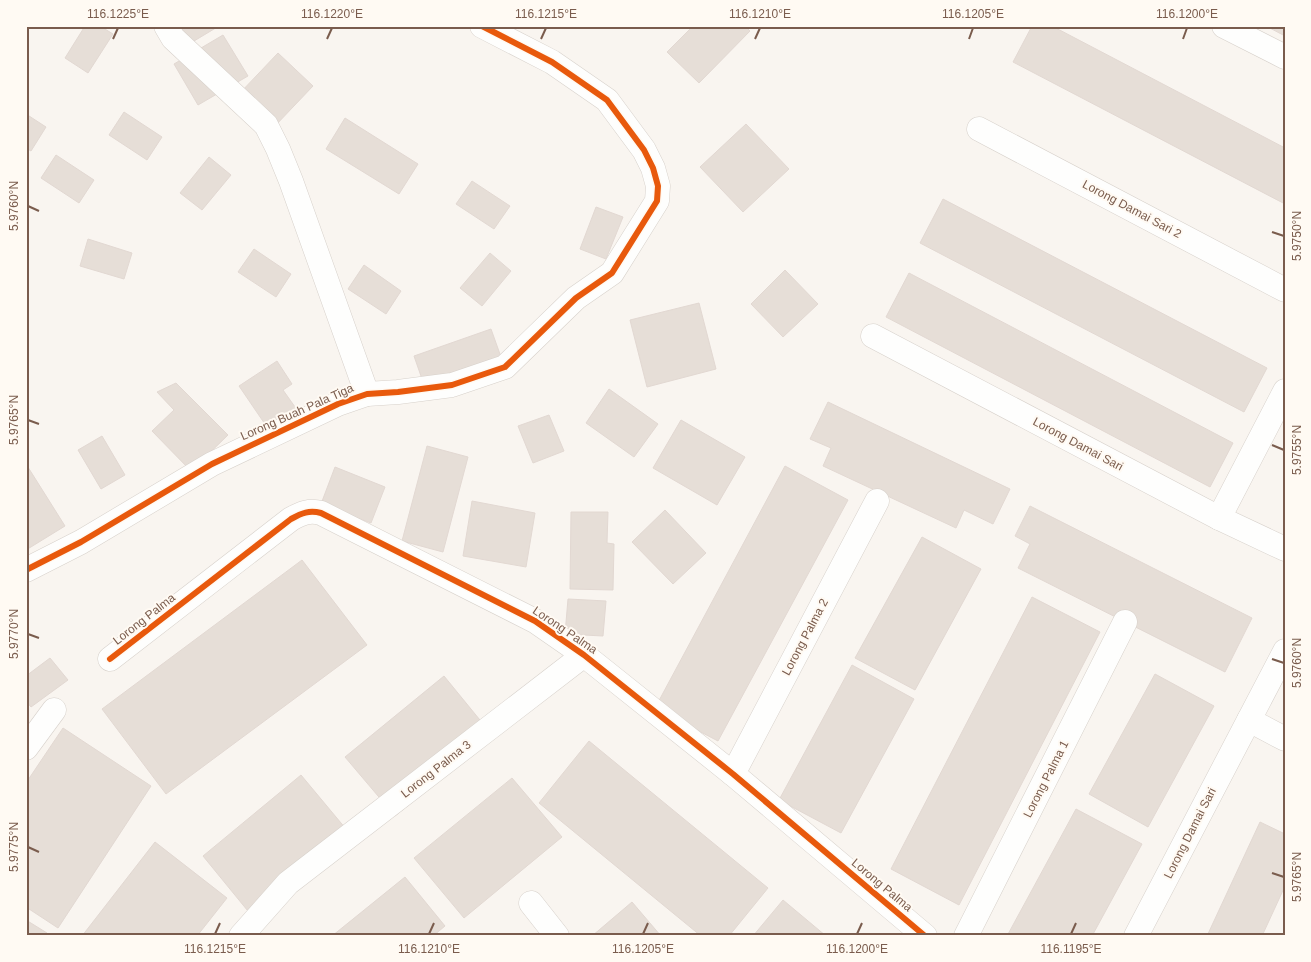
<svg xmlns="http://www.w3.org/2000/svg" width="1311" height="962" font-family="Arial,sans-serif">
	<rect width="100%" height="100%" fill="#f9f5f0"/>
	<!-- building -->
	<g fill="#e6ded7" stroke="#e2d8d2">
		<polygon points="85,26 100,26 113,34 88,73 65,58"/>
		<polygon points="171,26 219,26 184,47"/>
		<polygon points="693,26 745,26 750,31 699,83 667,52"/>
		<polygon points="1032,26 1052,26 1285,148 1285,204 1013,62"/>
		<polygon points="1266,26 1285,26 1285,36"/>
		<polygon points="223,35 248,76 198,105 174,64"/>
		<polygon points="278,53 313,86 274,127 239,94"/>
		<polygon points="124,112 162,137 147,160 109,135"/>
		<polygon points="26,114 46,127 31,151 26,148"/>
		<polygon points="345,118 418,164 399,194 326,149"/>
		<polygon points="746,124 789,169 743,212 700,167"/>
		<polygon points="56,155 94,180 79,203 41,178"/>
		<polygon points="209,157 231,175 202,210 180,193"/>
		<polygon points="472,181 510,206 494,229 456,204"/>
		<polygon points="943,199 1267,368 1244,412 920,243"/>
		<polygon points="596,207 623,217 606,259 580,249"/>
		<polygon points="88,239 132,253 124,279 80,266"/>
		<polygon points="254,249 291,274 276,297 238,272"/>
		<polygon points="490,253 511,271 482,306 460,288"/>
		<polygon points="364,265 401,291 386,314 348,289"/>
		<polygon points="785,270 818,304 783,337 751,304"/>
		<polygon points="909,273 1233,443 1210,487 886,317"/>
		<polygon points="699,303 716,369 647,387 630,320"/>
		<polygon points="491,329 506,371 429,399 414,356"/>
		<polygon points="277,361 292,384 283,390 300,414 271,433 239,386"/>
		<polygon points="176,383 228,435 191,471 152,431 174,410 157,392"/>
		<polygon points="609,389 658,424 634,457 586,423"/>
		<polygon points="828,402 1010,489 993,524 964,510 956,528 823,466 831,448 810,439"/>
		<polygon points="549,415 564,451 533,463 518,426"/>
		<polygon points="681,420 745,457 717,505 653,468"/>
		<polygon points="102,436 125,475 101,489 78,450"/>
		<polygon points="427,446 468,457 443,552 402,541"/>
		<polygon points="26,464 65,526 26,550"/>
		<polygon points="785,466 848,500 718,741 655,708"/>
		<polygon points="335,467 385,487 371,523 321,504"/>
		<polygon points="472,501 535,513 526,567 463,556"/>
		<polygon points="1030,506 1252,618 1225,672 1018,568 1030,544 1015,536"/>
		<polygon points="665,510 706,553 673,584 632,542"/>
		<polygon points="571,512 608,512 607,543 614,544 613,590 570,589"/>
		<polygon points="922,537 981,569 915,690 855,658"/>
		<polygon points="302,560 367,645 166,794 102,709"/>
		<polygon points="1032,597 1100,632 959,905 891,869"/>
		<polygon points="568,599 606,601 603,636 565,634"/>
		<polygon points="50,658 68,680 31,707 26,701 26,676"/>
		<polygon points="852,665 914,699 841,833 779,800"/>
		<polygon points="1155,674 1214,706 1148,827 1089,794"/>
		<polygon points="444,676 493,736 395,816 345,757"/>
		<polygon points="63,728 151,786 58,928 26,907 26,783"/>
		<polygon points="589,741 768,888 729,936 701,936 539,803"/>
		<polygon points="301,775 351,835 252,916 203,856"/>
		<polygon points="512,778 562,837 464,918 414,858"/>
		<polygon points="1076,809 1142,844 1092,936 1007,936"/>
		<polygon points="1260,822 1285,834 1285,886 1262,936 1207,936"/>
		<polygon points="155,842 227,898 197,936 82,936"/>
		<polygon points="405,877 445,926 433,936 332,936"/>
		<polygon points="783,900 826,936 753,936"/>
		<polygon points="632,902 661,936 592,936"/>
		<polygon points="26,920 47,933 45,936 26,936"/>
	</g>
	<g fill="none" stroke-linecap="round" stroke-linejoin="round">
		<defs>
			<g id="street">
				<polyline points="166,26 173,38 266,125 278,149 291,181 367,394"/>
				<polyline points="1224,26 1285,57"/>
				<polyline points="979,129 1285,290"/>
				<polyline points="873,336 1219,518 1285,549"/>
				<polyline points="1219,518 1285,391"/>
				<polyline points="26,570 81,542 212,464 338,404 367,394 398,392 452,385 505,367 576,298 612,273 657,201 658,186 653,168 644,150 607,100 552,62 482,26"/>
				<path d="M110,659L291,519C302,513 309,510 321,513L535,621L584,655L733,774L925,936"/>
				<polyline points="1249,720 1285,739"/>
				<polyline points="26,748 54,710"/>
				<polyline points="733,774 877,501"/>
				<polyline points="531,903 557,936"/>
				<polyline points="241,936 288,883 584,655"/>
				<polyline points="966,936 1125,622"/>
				<polyline points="1136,936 1285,651"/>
			</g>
		</defs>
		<!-- street casing -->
		<use href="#street" stroke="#d7d1cb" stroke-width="25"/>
		<!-- street -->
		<use href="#street" stroke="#fefefd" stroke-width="24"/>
		<defs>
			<g id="cycleway">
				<polyline points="26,570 81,542 212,464 338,404 367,394 398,392 452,385 505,367 576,298 612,273 657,201 658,186 653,168 644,150 607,100 552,62 482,26"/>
				<path d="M110,659L291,519C302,513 309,510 321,513L535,621L584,655L733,774L925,936"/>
			</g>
		</defs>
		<!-- cycleway casing -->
		<use href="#cycleway" stroke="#fffaf3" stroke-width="9"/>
		<!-- cycleway -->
		<use href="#cycleway" stroke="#e8590c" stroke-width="6"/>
	</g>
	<!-- ticks -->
	<path fill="none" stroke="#7a5c4d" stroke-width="2" d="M113,39L118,28M327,39L332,28M541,39L546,28M755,39L760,28M969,39L973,28M1183,39L1187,28M28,206L39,211M1272,232L1284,236M28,420L39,424M1272,445L1284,450M28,634L39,638M1272,659L1284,663M28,847L39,852M1272,873L1284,877M215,934L220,923M429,934L434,923M643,934L648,923M857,934L862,923M1071,934L1076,923"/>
	<g text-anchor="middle" stroke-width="4" stroke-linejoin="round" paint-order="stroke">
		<!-- street labels -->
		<g font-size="12" fill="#7a5c4d" stroke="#fffaf3">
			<text transform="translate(1132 209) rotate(28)" y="4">Lorong Damai Sari 2</text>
			<text transform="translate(297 412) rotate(-24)" y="4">Lorong Buah Pala Tiga</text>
			<text transform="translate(1078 444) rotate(28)" y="4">Lorong Damai Sari</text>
			<text transform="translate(144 619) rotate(-38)" y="4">Lorong Palma</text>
			<text transform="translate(565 630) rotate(34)" y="4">Lorong Palma</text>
			<text transform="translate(805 637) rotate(-62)" y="4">Lorong Palma 2</text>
			<text transform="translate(436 769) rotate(-38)" y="4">Lorong Palma 3</text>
			<text transform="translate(1046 779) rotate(-63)" y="4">Lorong Palma 1</text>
			<text transform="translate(1190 833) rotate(-63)" y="4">Lorong Damai Sari</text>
			<text transform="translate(882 885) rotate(40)" y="4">Lorong Palma</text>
		</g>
	</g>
	<!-- border -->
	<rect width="1311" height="962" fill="none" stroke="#fffaf3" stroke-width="55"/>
	<rect x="28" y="28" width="1256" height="906" fill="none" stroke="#7a5c4d" stroke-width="2"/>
	<g font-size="12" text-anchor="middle" fill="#7a5c4d">
		<text x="118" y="18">116.1225°E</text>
		<text x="332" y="18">116.1220°E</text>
		<text x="546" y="18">116.1215°E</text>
		<text x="760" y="18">116.1210°E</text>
		<text x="973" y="18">116.1205°E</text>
		<text x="1187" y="18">116.1200°E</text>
		<text transform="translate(14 206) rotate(-90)" y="4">5.9760°N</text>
		<text transform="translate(1297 236) rotate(-90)" y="4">5.9750°N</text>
		<text transform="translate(14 420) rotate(-90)" y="4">5.9765°N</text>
		<text transform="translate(1297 450) rotate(-90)" y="4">5.9755°N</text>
		<text transform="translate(14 634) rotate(-90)" y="4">5.9770°N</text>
		<text transform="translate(1297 663) rotate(-90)" y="4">5.9760°N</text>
		<text transform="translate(14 847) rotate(-90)" y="4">5.9775°N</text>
		<text transform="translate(1297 877) rotate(-90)" y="4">5.9765°N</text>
		<text x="215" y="953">116.1215°E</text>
		<text x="429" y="953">116.1210°E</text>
		<text x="643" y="953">116.1205°E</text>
		<text x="857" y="953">116.1200°E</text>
		<text x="1071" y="953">116.1195°E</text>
	</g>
</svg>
